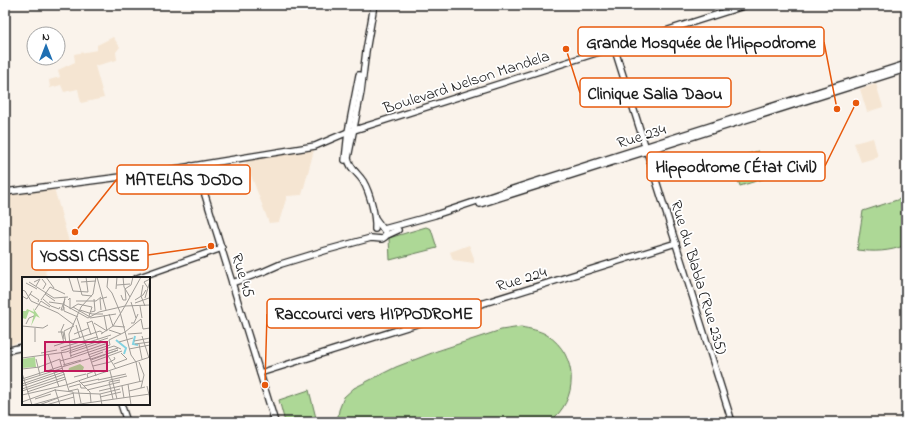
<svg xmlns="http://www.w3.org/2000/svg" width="911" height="427" font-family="'Indie Flower',sans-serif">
	<rect width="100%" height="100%" fill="#faf3eb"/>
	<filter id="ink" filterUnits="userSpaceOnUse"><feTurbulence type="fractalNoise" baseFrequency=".025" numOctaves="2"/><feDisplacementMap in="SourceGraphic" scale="8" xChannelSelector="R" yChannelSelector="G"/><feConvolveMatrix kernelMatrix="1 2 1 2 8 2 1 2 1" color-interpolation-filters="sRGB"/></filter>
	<g filter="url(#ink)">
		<!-- built -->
		<g fill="#f5e5d2">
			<polygon points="113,37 120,47 116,52 117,60 95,66 104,98 81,103 78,89 64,92 61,85 50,88 49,80 60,77 58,70 75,62 74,54 97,50 97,45"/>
			<polygon points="876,84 883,107 867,112 860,89"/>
			<polygon points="873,138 878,157 861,162 854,143"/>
			<polygon points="314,150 302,195 287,196 279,222 269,223 245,159"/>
			<polygon points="54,188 74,260 45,271 47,278 23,278 23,341 5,346 5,195"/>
			<polygon points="469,245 474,258 474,263 453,260 450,252"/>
		</g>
		<!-- green -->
		<g fill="#add896" stroke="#647a59">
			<polygon points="758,151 766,178 740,186 731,159"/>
			<path d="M903,198L906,201V245C889,252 874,252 857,250L863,211Z"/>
			<polygon points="426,227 431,229 437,248 390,260 389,238"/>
			<path d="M521,327C530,329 539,330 547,335C579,355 579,401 549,422H337L339,410L344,397L354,388L396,367L437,351L501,330Z"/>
			<polygon points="309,390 317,422 285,422 279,400"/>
		</g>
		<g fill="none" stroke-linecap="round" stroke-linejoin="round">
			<defs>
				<g id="secondary">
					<path d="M374,5L366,51L361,92L348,158C349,168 358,173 363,181C370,193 376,216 375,229"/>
					<polyline points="614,47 732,422"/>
					<polyline points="345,160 348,132 359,75"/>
					<polyline points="191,166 197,171 201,182 275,422"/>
					<polyline points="201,182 204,170 211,164"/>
					<polyline points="5,192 144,174 315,146 348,132 747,5"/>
					<polyline points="480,204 906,69"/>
					<polyline points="384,229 435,215 531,183 906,64"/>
					<polyline points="385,236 398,230"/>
					<polyline points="137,278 222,248"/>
					<polyline points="232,283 265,271 281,264 327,250 371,238 382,239 385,237 386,233 375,218"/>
					<polyline points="5,351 23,347"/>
					<polyline points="260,373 676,243"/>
					<polyline points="121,404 127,422"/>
				</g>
			</defs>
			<!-- secondary casing -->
			<use href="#secondary" stroke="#1c1c1c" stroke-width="8"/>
			<!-- secondary -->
			<use href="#secondary" stroke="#fff" stroke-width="5.5"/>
		</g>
	</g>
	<g text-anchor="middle" stroke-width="3.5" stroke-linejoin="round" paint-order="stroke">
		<!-- street labels -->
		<g font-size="16" fill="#1c1c1c" stroke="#fff">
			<text transform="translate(466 81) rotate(-18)" y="6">Boulevard Nelson Mandela</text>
			<text transform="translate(641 135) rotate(-17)" y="6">Rue 234</text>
			<text transform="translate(244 275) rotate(73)" y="6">Rue 45</text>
			<text transform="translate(700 277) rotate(73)" y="6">Rue du Blabla (Rue 235)</text>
			<text transform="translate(521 278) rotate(-17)" y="6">Rue 224</text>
		</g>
	</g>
	<!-- overview -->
	<g transform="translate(22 277)">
		<rect width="128" height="128" fill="#faf3eb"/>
		<path d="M11,31L18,41L14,39L9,49L12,37L7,34L4,42L0,41V34H4L5,32L12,35ZM13,80L14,90L0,91V82ZM58,87L62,90L61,93L46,95L47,91Z" fill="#add896"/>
		<path fill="none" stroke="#83d2e1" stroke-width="2" d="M113,59L111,67L116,68M94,63L104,71L102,77"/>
		<path fill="none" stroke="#a19d98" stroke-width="1" d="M24,0L32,11M55,0L60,18L70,19M64,0L66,15M75,0L84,33M86,0L85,10L90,16L98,35L109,78L114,85M101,0L102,10L108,20M47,1L51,14L66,15M20,2L24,7L21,12M7,5L32,21L46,20M12,5L18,2L14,9M59,5L74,4M4,6L15,12M95,8L108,7M121,8L119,19L123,29M126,11L122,5L128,2M94,12L95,0M0,13L3,14L9,24L36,36L52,48M8,17L17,23L16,25M23,17L33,24M99,18L101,23H104L103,12L109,8L111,0M0,19L5,22L10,14M123,21L128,4M21,22L29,29L37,32L38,30M43,22L39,33H41L43,20M19,23L28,10L43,17M46,23L48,21V32M113,23L121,18L124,13M54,24H74L79,20M27,25L41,27L66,41L77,35L103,29L128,28M109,25L114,41M113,26L127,21M103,29L119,0M118,29L120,41M42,30V34L56,40M51,30L68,40M48,32L56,27L70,30L67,39M13,33L19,24L28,30M58,33L70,37H81M79,33L78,22L85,20M69,35L73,34L72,22M87,37L91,49M82,38L85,54M55,41L74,99M68,41L94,37M65,45L69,58M65,46L70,44L76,62M72,46L85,54M109,46H112L116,37M4,47L7,41L12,39M42,47L39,54L42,66M54,48L58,61M0,49L21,51L26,48M91,49L103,50M87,53L99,57M36,55H41L42,62M52,57L67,51M79,57L91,49L103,29M106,57L120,56M120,59L127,81M112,64L128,61M13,65V51M97,65L111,61M44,66L42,54L52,49M113,67L128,65M117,67L120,82M32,69L78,54L81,56M38,71L75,60M107,72L128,68M39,74L89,58M39,75L43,89M83,75L96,71M19,76L35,73M47,76L81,65M26,77L37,110M85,77L94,92M66,78L92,69L99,72M48,79L86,66M49,80L47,57L59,30L71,17L74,0M68,80L81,75M0,81L44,75L86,61M49,81L88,68L87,63L103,55L119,42L121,52L128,51M14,82L18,98M69,82L96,73L69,83M38,84L47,114L56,112L59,126M70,85L100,74M114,85L118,105M117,85L122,98L119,111M92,87L105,82L99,76M41,88L59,83M71,89L88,85L93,82L92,80M17,90L38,82V84L49,81M40,90L69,81M0,92L18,90M88,94L95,122M0,96L10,128L52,116M52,100L64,97M66,101L65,97L73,94M0,102L40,89M76,103L104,97M0,104L41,91M57,104L68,115L69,125M59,106L77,102M0,107L41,93M106,107L109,128M0,109L42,95M62,109L105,99M100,109L102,121M125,109L128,122M47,110L58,107L59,111H64M0,112L43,97M33,112L38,128M65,113L98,105M0,114L43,100M77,114L120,104M107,114L123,110M5,115L44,102M52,116L78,117L80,128M78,117L98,112M0,118L44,108L128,80M78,120L99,115M13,122L29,117M91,122L87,105L98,103M0,125L33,113L51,115L53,128M17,128L36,121M24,128L52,120M51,128L128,117"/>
		<path fill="#c2185b" fill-opacity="0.15" stroke="#c2185b" stroke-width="2" d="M23,65H85V94H23Z"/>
		<rect width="128" height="128" fill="none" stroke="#1c1c1c" stroke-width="2"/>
	</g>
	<!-- callouts -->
	<path fill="none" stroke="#e8590c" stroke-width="1.5" d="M837 109L824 42M566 49L580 93M856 103L825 166M75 232L117 179M211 246L148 255M265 385L267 314"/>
	<g fill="#e8590c" stroke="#fff" stroke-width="1.5">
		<circle cx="837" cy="109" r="4"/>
		<circle cx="566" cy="49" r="4"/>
		<circle cx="856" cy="103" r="4"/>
		<circle cx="75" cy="232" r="4"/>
		<circle cx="211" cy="246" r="4"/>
		<circle cx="265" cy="385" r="4"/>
	</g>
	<g fill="#fff" stroke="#e8590c" stroke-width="1.5">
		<rect x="578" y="27" width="246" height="29" rx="4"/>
		<rect x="580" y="78" width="151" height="29" rx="4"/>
		<rect x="647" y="152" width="178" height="29" rx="4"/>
		<rect x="117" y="165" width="133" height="29" rx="4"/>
		<rect x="32" y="241" width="116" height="29" rx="4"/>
		<rect x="267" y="299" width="214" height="29" rx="4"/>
	</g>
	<g font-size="17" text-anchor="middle" font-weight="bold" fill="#1c1c1c">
		<text x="701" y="48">Grande Mosquée de l'Hippodrome</text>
		<text x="655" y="99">Clinique Salia Daou</text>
		<text x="736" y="172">Hippodrome (État Civil)</text>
		<text x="184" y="185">MATELAS DODO</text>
		<text x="90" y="261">YOSSI CASSE</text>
		<text x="374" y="319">Raccourci vers HIPPODROME</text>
	</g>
	<!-- margin -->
	<rect width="911" height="427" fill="none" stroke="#fff" stroke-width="20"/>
	<rect x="10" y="10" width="891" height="407" fill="none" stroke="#1c1c1c" stroke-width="1.5" filter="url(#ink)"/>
	<!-- north arrow -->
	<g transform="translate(46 46)"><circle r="19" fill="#ffffff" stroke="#a4a4a4"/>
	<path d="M0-3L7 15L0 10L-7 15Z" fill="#1f6fb2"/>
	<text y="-6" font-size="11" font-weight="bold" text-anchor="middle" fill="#1c1c1c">N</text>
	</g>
</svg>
